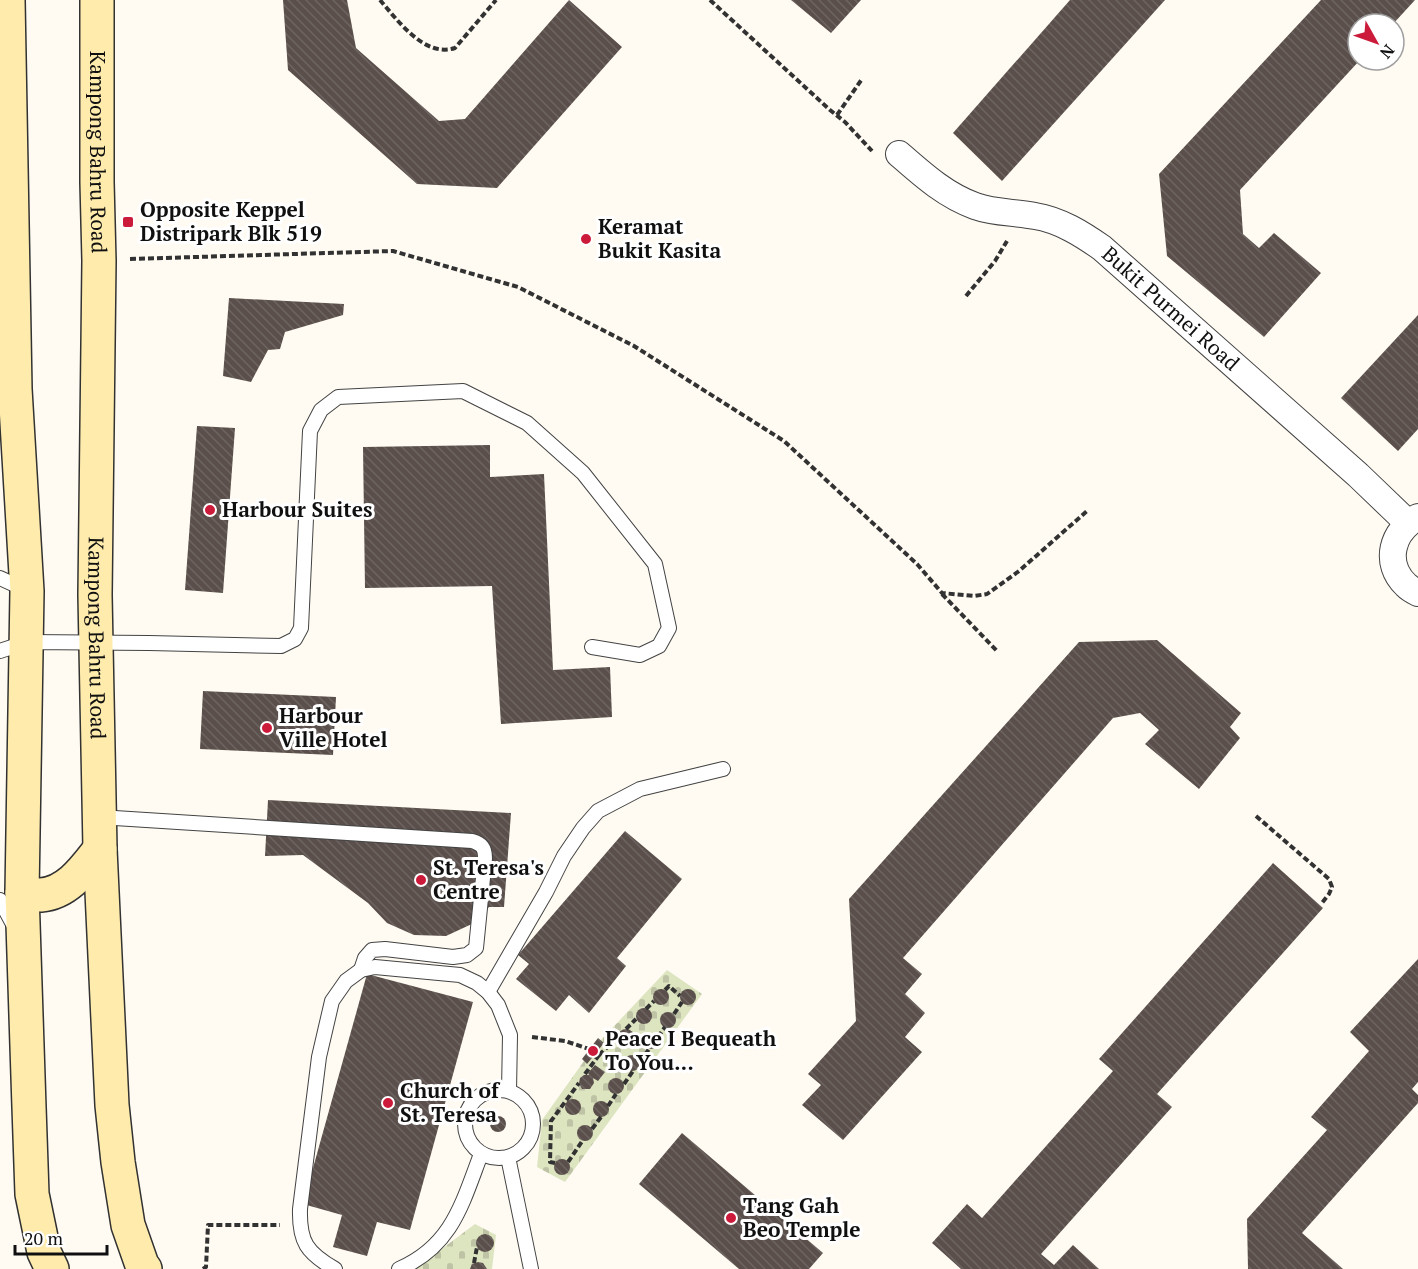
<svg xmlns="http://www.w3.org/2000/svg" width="1418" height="1269" font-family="'PT Serif',serif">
	<defs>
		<pattern id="cemetery-stones" width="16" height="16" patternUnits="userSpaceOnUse" patternTransform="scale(1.5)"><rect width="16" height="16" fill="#dde4c0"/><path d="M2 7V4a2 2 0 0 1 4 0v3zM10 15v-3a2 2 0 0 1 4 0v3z" fill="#bdc3a4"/></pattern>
		<pattern id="building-back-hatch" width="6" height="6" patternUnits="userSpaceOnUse" patternTransform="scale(1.5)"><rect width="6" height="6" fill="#5a4f4b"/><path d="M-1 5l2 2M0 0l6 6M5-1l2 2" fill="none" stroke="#6d6461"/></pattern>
	</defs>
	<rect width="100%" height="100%" fill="#fffbf2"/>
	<!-- cemetery -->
	<g fill="url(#cemetery-stones)">
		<polygon points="667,970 702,994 565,1182 537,1167 542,1120 584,1061 601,1040"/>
		<polygon points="475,1224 496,1235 492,1269 412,1269 427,1260"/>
	</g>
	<!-- building -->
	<g fill="url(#building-back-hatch)">
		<polygon points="283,0 347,0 356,48 439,121 465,119 569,0 622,47 497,188 417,184 288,70"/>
		<polygon points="791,0 861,0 831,33"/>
		<polygon points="1070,0 1165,0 1002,181 953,133"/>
		<polygon points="1321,0 1415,0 1393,24 1358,24 1358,60 1360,60 1240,190 1243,234 1259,248 1274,233 1321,273 1264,337 1167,256 1159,174"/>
		<polygon points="229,298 344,304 343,315 285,332 280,349 268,350 251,382 223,376"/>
		<polygon points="1418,315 1418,429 1398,451 1341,398"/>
		<polygon points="197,426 235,428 223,593 185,590"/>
		<polygon points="490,445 490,477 544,474 553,670 610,667 612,717 501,724 492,586 365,588 363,447"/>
		<polygon points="1157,640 1241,713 1230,727 1240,738 1199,789 1145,744 1159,730 1140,713 1113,718 903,958 922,974 905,994 925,1013 905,1037 922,1052 843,1140 802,1105 821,1085 808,1074 856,1021 849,899 1079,642"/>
		<polygon points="203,691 336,697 333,755 200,749"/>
		<polygon points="268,800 511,813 504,907 489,907 474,923 446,936 414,935 387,923 368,903 303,855 265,856"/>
		<polygon points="625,831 682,879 617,958 626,966 589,1013 569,995 556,1011 516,979 529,964 518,955"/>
		<polygon points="1273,863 1323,908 1157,1094 1172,1107 1041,1254 1054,1265 1073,1245 1099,1269 961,1269 932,1243 967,1204 982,1218 1113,1071 1099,1059"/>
		<polygon points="1418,959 1418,1082 1412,1089 1418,1095 1418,1103 1302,1233 1343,1269 1248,1269 1247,1219 1327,1130 1311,1117 1369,1051 1350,1032"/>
		<polygon points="367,974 473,1002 410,1230 377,1222 367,1256 333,1247 342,1215 303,1204"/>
		<circle cx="661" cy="997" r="8"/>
		<circle cx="688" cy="997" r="8"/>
		<circle cx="644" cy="1016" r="8"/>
		<circle cx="668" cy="1020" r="8"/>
		<circle cx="626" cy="1037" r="8"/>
		<circle cx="651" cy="1041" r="8"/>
		<polygon points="598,1038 604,1043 587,1064 582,1059"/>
		<circle cx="632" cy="1063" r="8"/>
		<polygon points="595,1065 605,1072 598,1081 593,1078 594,1083 590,1089 582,1089 579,1083 580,1078 584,1075 589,1075 588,1073"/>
		<circle cx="616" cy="1086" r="8"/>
		<circle cx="573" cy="1107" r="8"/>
		<circle cx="601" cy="1109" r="8"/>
		<circle cx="498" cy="1124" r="8"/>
		<circle cx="585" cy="1133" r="8"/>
		<polygon points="682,1133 823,1253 809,1269 739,1269 639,1184"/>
		<circle cx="562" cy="1167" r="8"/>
		<circle cx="485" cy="1243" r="9"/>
		<polygon points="478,1262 483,1263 487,1269 470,1269 472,1264"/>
	</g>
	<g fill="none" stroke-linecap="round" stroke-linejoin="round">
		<defs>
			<g id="lane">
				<polyline points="0,578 26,590"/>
				<polyline points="0,651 27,642 149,643 281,646 295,639 301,628 310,431 321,410 338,397 463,391 527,423 583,473 655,564 669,628 659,646 640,655 592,647"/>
				<path d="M99,817L472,841C482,844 485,848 485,858L476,948L467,955L453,957L385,949L372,950L365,958L361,970"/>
				<polyline points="0,900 14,926"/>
				<polyline points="488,992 546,892 564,856 583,828 598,811 640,789 723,769"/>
				<circle cx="499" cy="1124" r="34"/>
				<polyline points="508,1157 531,1269"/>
				<path d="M335,1269C307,1253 299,1242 300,1209L319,1057L332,1001L346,981L361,970L375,967L460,975L477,983L488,992L498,1005L510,1035L509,1091"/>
				<path d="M399,1269C452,1246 462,1204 481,1154"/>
			</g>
			<g id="street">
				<path id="s1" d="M899,154C923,175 945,195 975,206C994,213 1015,212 1035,216C1060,220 1082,234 1102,248L1358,475L1408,523"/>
				<path d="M1418,517C1392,531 1383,563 1406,585C1409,588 1414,591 1418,593"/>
			</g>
			<g id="secondary">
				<polyline points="8,0 15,389 27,591 22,893 29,1107 32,1194 44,1252 52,1269"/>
				<path id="s2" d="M97,0V182L99,261L95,595L100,849L112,1105L118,1162L128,1225L142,1265L145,1269"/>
				<path d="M22,893C28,894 35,895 41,895C68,893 85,868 100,849"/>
			</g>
		</defs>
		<!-- lane casing -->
		<use href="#lane" stroke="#434343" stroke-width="16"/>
		<!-- street casing -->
		<use href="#street" stroke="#434343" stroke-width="28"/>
		<!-- secondary casing -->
		<use href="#secondary" stroke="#323232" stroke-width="36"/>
		<!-- path -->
		<g stroke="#323232" stroke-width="4" stroke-dasharray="6 3" stroke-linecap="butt">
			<path d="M380,0C398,21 425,58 455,48L496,0"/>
			<polyline points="710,0 830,110 845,122 872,151"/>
			<polyline points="837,115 862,79"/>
			<polyline points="130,259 393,251 518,287 634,346 784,441 917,564 942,593 974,596 987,594 1019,571 1087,511"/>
			<polyline points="966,296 995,261 1007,241"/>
			<polyline points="942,594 997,651"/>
			<polyline points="1256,816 1329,879 1332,887 1329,894 1321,904"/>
			<polyline points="665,990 669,986 680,996"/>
			<polyline points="646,1009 654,1001"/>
			<polyline points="674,1014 682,1002"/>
			<polyline points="626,1029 636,1019"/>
			<polyline points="532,1037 565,1041 589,1049"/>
			<polyline points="658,1037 665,1027"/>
			<polyline points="599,1055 618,1037"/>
			<polyline points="640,1062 649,1049"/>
			<polyline points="585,1074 599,1055 596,1053"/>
			<polyline points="624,1084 633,1071"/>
			<polyline points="608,1106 616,1094"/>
			<polyline points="592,1129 601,1117"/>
			<polyline points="568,1162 583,1140"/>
			<polyline points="555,1163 550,1162 551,1121 579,1083"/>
			<polyline points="474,1263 477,1247"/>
			<polyline points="203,1269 206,1267 208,1225 280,1225"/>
		</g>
		<!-- lane -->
		<use href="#lane" stroke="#fff" stroke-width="14"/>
		<!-- street -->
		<use href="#street" stroke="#fff" stroke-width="26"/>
		<!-- secondary -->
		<use href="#secondary" stroke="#ffecad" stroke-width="33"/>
	</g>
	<!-- markers -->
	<g fill="#cc1b3a" stroke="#fff" stroke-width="2">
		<rect x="122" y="216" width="12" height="12" rx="3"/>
		<circle cx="586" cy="239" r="6"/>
		<circle cx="210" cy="510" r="6"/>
		<circle cx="267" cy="728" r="6"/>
		<circle cx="421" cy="880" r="6"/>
		<circle cx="593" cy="1051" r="6"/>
		<circle cx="388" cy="1103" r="6"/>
		<circle cx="731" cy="1218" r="6"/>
	</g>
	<g text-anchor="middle" stroke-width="6" stroke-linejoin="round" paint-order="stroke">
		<!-- street labels -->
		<g font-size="21" fill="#101010" stroke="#fff">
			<text dy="7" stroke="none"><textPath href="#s2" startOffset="152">Kampong Bahru Road</textPath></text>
			<text dy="7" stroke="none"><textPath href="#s1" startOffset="320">Bukit Purmei Road</textPath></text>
			<text dy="7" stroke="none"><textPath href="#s2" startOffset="638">Kampong Bahru Road</textPath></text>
		</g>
		<!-- poi labels -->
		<g font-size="21" font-weight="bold" fill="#101010" stroke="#fff" text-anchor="start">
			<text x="140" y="217">Opposite Keppel<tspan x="140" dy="24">Distripark Blk 519</tspan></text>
			<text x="598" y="234">Keramat<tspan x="598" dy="24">Bukit Kasita</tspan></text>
			<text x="222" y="517">Harbour Suites</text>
			<text x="279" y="723">Harbour<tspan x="279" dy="24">Ville Hotel</tspan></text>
			<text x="433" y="875">St. Teresa's<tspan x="433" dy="24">Centre</tspan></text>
			<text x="605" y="1046">Peace I Bequeath<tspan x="605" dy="24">To You...</tspan></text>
			<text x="400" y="1098">Church of<tspan x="400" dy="24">St. Teresa</tspan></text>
			<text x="743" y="1213">Tang Gah<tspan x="743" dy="24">Beo Temple</tspan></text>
		</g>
	</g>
	<!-- north arrow -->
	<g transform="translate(1376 42) rotate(130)"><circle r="28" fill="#ffffff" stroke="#9f9f9f" stroke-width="1.5"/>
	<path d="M0-4.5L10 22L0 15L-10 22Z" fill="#cc1b3a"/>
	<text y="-9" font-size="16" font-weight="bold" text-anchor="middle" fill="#101010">N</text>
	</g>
	<!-- scale -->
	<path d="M15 1245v9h92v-9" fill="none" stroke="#101010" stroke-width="3"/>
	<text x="24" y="1245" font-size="18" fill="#101010" stroke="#ffffff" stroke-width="4.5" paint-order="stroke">20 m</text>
</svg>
